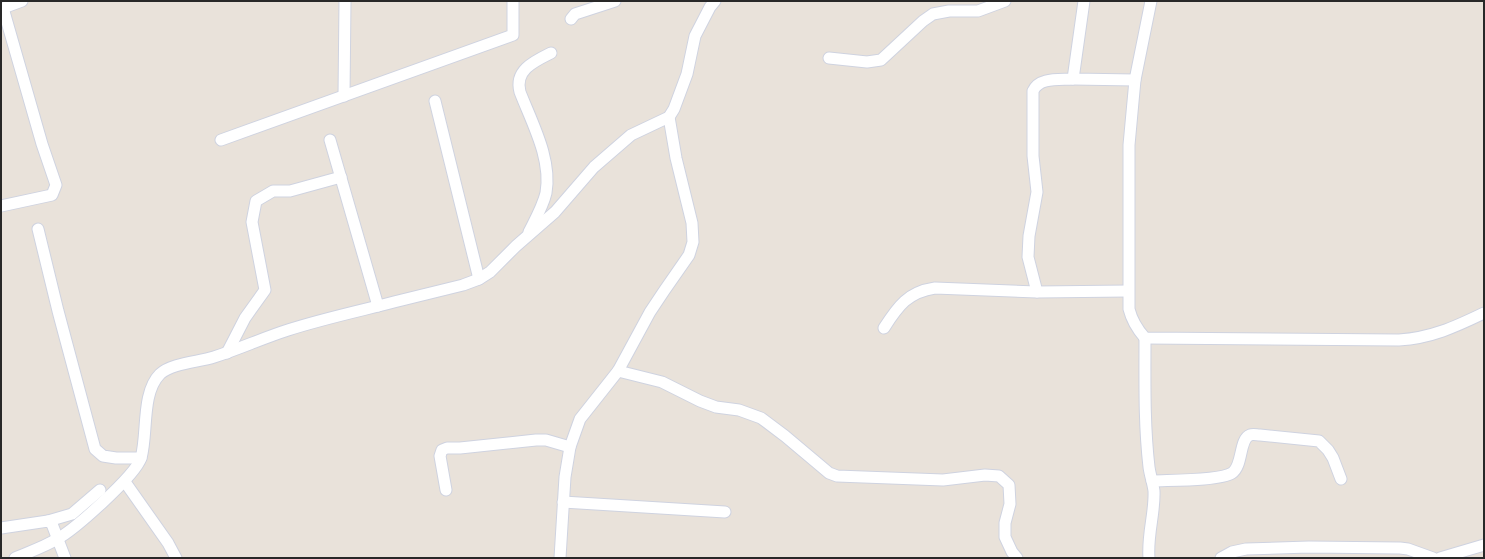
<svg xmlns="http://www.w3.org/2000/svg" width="1485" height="559" font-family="Helvetica,sans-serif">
	<rect width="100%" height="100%" fill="#e9e2da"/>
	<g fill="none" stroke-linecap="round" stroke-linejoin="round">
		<defs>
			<g id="street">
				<polyline points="1084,1 1073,79 1135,80"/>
				<path d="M1151,1L1135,80L1129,145V309C1132,321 1137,329 1145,338L1399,340C1431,338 1455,327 1484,313"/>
				<polyline points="571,19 575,14 615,1"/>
				<polyline points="829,58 867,62 881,60 923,21 933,14 949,11 978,11 1005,1"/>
				<path d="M1073,79C1059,80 1039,77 1033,91V156L1037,192L1029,236L1028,257L1037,292L1128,291"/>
				<polyline points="344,96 345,1"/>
				<polyline points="435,101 479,279"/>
				<polyline points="221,140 513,35 513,1"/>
				<polyline points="330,140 378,306"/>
				<polyline points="1,206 52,195 56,185 42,144 3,8 22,1"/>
				<polyline points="38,229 58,311 95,449 103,456 116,458 141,458"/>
				<path d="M529,232C535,220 543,206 546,193C552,159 532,123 520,92C514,70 535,61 551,53"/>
				<path d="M884,328C898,306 908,292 935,288L1037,292"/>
				<path d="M1145,338C1145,381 1144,424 1149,467C1150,475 1153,483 1154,491C1155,513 1147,535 1149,558"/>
				<polyline points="227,353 245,318 265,290 252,222 256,201 273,191 290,191 341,177"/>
				<polyline points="618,371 662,382 700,401 716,407 739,410 761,418 785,436 829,473 837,476 943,480 985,475 999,476 1009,485 1010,504 1005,523 1005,537 1012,552 1017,558"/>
				<path d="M1152,481C1169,480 1219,481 1232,473C1243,466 1239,439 1250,435C1253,434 1257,435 1260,435L1319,441L1328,450L1333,458L1341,479"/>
				<polyline points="125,482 168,543 176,558"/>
				<polyline points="446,490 440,456 442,450 447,448 460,448 536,440 546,440 570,447"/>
				<polyline points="563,502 725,512"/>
				<polyline points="48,521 72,514 100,490"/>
				<polyline points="1,528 48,521 52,524 65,558"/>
				<path d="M15,558C29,552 44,547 57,539C74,530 135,476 141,458C148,434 141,393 160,374C172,363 199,362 214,357C239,349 263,338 288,330C325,318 364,310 402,300C423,295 443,290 463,285L479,279L490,272L516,246L555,212L594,167L631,135L669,117L674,109L687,74L695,36L710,7L715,1"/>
				<polyline points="560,558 565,477 570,447 580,419 618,371 650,312 664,291 689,255 693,242 692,223 676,158 669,117"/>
				<polyline points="1221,558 1232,552 1246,549 1309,547 1400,548 1408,549 1433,558"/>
				<polyline points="1440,558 1484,545"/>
			</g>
		</defs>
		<!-- street casing -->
		<use href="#street" stroke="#cfd3e0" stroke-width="13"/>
		<!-- street -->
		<use href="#street" stroke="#fff" stroke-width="11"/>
	</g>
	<!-- border -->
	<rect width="1485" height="559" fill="none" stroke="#282828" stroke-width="4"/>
</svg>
